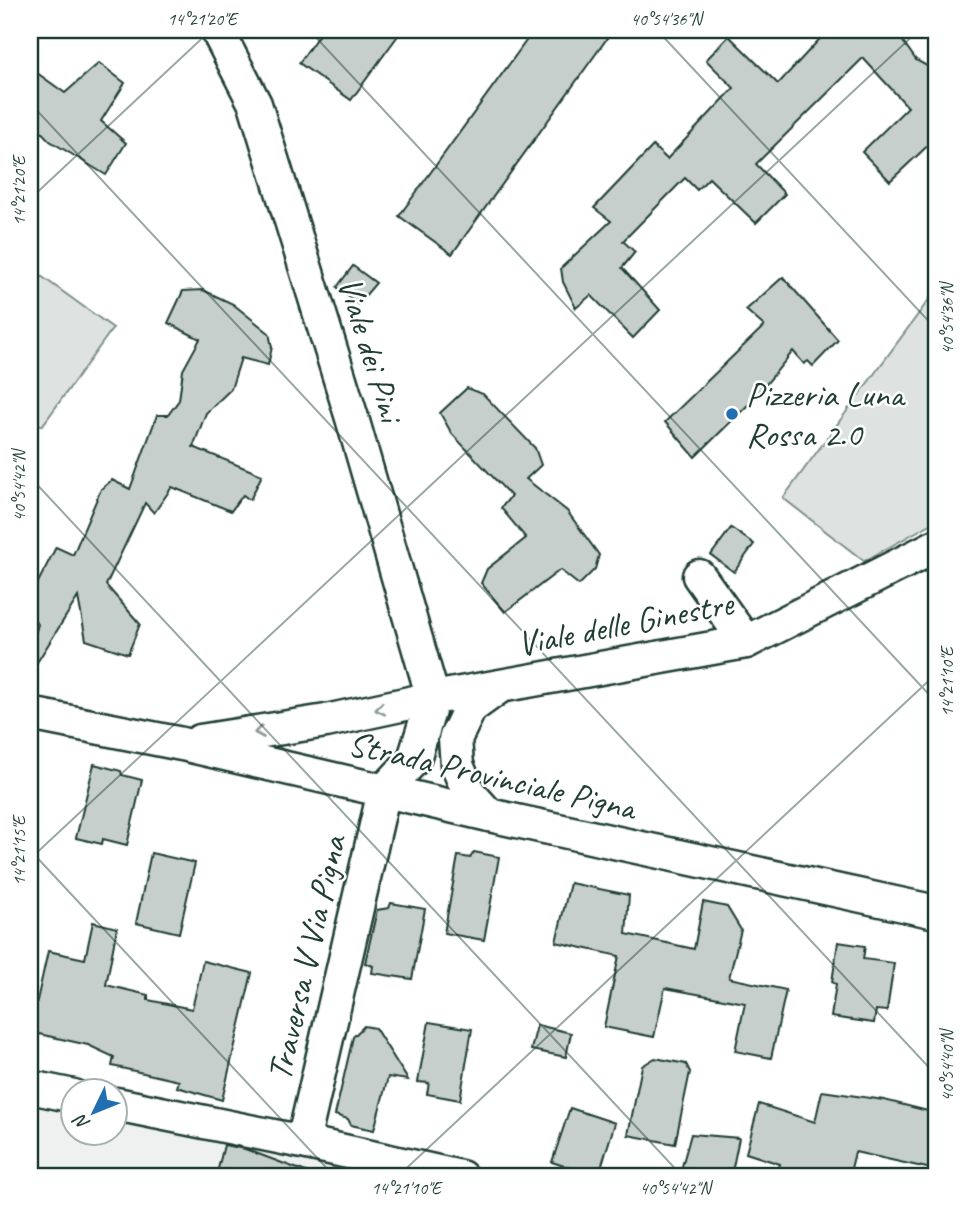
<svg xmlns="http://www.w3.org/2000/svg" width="966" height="1207" font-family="Caveat,sans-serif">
	<rect width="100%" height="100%" fill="#fff"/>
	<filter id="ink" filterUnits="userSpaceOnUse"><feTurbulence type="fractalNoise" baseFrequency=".0143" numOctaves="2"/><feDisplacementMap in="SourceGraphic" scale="14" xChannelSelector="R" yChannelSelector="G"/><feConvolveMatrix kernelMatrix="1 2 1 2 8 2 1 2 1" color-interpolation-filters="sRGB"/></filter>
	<g filter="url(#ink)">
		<!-- built -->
		<polygon fill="#eef1f0" points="30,1098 73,1108 74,1134 116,1134 116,1117 386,1177 30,1177"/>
		<!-- green -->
		<g fill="#dee3e2" stroke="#7e908b" stroke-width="2">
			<polygon points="30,268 113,328 42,426 30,417"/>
			<polygon points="936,290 936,521 864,561 783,498"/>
		</g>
		<!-- building -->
		<g fill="#c7cfcc" stroke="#1f3d34" stroke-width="2">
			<polygon points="322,30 402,30 351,100 299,63"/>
			<polygon points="534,30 613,30 452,254 399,216"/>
			<polygon points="828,30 895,30 916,60 936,71 936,138 890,181 862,152 908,107 863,58 756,164 785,194 756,223 709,178 697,190 685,178 623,241 635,252 622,268 660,310 633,338 591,295 576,308 563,282 561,268 611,221 594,208 653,146 667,159 734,88 706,60 729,36 778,84"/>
			<polygon points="99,63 125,83 101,121 126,143 106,175 50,141 30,120 30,68 65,93"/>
			<polygon points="353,266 376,283 358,304 337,287"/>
			<polygon points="783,277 838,340 813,366 808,361 804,364 793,351 754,399 695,457 665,422 764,326 746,310"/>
			<polygon points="203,290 233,304 269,333 272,347 268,365 241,358 231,389 206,413 193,447 262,475 250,500 243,495 231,511 172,487 154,513 145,503 106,585 140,624 128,654 86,640 78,597 31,672 30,652 38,624 30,617 30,598 56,547 73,555 101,489 112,480 130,489 157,415 168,415 179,400 183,370 200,339 168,323 183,291"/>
			<polygon points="467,388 483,394 535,448 541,465 526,479 567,511 599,555 595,569 579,585 560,570 505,612 481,583 487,569 526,538 501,508 511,496 452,434 440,413"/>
			<polygon points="731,528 754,544 734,572 711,555"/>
			<polygon points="94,764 121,771 122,775 142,780 127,845 103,839 102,844 76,838"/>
			<polygon points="474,852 499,857 484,940 444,933 458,856 470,858"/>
			<polygon points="151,853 195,863 179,933 136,923"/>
			<polygon points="570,883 629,895 626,934 694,949 703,902 727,907 741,930 729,978 786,990 771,1058 735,1051 745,1003 665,988 654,1037 604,1027 619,956 556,942"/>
			<polygon points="391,903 425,909 412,979 372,973 373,966 365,963 377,910 389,908"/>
			<polygon points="93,922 117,928 106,985 148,995 148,1000 192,1009 203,961 252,973 222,1100 177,1087 179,1081 112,1066 114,1057 88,1045 30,1032 48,951 85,959"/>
			<polygon points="838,942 865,946 863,959 894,963 887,1011 876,1010 874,1023 831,1017 836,984 832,982"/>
			<polygon points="429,1022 472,1029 460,1100 427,1094 429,1083 418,1082"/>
			<polygon points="537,1025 571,1033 566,1057 531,1050"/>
			<polygon points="364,1026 375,1028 408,1080 388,1077 374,1130 351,1125 348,1119 335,1115 353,1037"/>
			<polygon points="655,1058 686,1064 690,1072 675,1144 628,1135 642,1066"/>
			<polygon points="822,1091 884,1100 936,1113 936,1170 855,1152 849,1177 777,1177 780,1164 746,1153 759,1104 815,1122"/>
			<polygon points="570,1108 615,1123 598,1177 552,1162"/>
			<polygon points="691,1134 739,1138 731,1177 679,1177"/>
			<polygon points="224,1145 245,1149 314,1175 314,1177 216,1177"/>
		</g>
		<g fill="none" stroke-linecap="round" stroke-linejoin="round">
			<defs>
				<g id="minor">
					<polyline points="217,30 255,104 352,418 433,698"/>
					<polyline points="699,576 746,642"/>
					<polyline points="30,714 182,744 489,815 936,912"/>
					<polyline points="200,741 326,721 433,698 746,642 936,546"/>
					<polyline points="384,791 414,759 433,698"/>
					<polyline points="489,815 469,793 457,765 455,739 470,708 499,687"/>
					<polyline points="30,1087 74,1096"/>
					<polyline points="116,1104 303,1142 461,1177"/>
					<polyline points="303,1142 384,791"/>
				</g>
			</defs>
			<!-- minor casing -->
			<use href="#minor" stroke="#1f3d34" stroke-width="37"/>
			<!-- minor -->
			<use href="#minor" stroke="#fff" stroke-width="32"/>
		</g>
		<!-- one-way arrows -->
		<defs><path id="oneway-chevron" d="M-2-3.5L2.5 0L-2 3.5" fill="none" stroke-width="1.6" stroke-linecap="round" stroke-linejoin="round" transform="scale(1.75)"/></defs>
		<g stroke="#8f9e9a">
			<use href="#oneway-chevron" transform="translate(380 709) rotate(168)"/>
			<use href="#oneway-chevron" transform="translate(259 732) rotate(171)"/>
		</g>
	</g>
	<!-- ticks -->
	<path fill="none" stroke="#1f3d34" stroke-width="2" stroke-opacity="0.45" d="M309,30L936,702M657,30L936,329M30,103L936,1075M30,199L211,30M30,477L683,1177M30,850L335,1177M30,859L919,30M397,1177L936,674"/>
	<!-- markers -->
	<circle fill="#1f6fb2" stroke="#fff" stroke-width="2.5" cx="732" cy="414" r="7"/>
	<g text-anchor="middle" stroke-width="5" stroke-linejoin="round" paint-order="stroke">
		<!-- street labels -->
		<g font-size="35" fill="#1f3d34" stroke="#fff">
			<text transform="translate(371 349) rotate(73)" y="12">Viale dei Pini</text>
			<text transform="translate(625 623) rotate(-11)" y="12">Viale delle Ginestre</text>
			<text transform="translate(492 775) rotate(13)" y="12">Strada Provinciale Pigna</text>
			<text transform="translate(306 958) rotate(-77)" y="12">Traversa V Via Pigna</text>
		</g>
		<!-- poi labels -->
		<g font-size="35" fill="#1f3d34" stroke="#fff" text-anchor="start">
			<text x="746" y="406">Pizzeria Luna<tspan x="746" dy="40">Rossa 2.0</tspan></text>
		</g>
	</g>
	<!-- margin -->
	<rect width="966" height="1207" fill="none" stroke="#fff" stroke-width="77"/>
	<!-- north arrow -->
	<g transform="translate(94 1112) rotate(227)"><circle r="33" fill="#ffffff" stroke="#a5b1ae" stroke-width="2"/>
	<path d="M0-5L12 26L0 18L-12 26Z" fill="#1f6fb2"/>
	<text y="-10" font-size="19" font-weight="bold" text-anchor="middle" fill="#1f3d34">N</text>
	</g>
	<rect x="38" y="38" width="890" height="1130" fill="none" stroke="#1f3d34" stroke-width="2.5"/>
	<g font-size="18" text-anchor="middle" fill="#1f3d34">
		<text x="202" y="25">14°21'20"E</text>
		<text x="666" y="25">40°54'36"N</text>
		<text transform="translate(19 191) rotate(-90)" y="6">14°21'20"E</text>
		<text transform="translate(947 319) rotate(-90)" y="6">40°54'36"N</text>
		<text transform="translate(19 486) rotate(-90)" y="6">40°54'42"N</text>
		<text transform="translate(947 682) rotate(-90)" y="6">14°21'10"E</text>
		<text transform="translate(19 851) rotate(-90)" y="6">14°21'15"E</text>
		<text transform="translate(947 1066) rotate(-90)" y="6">40°54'40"N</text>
		<text x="406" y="1194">14°21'10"E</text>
		<text x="675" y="1194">40°54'42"N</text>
	</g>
</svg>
